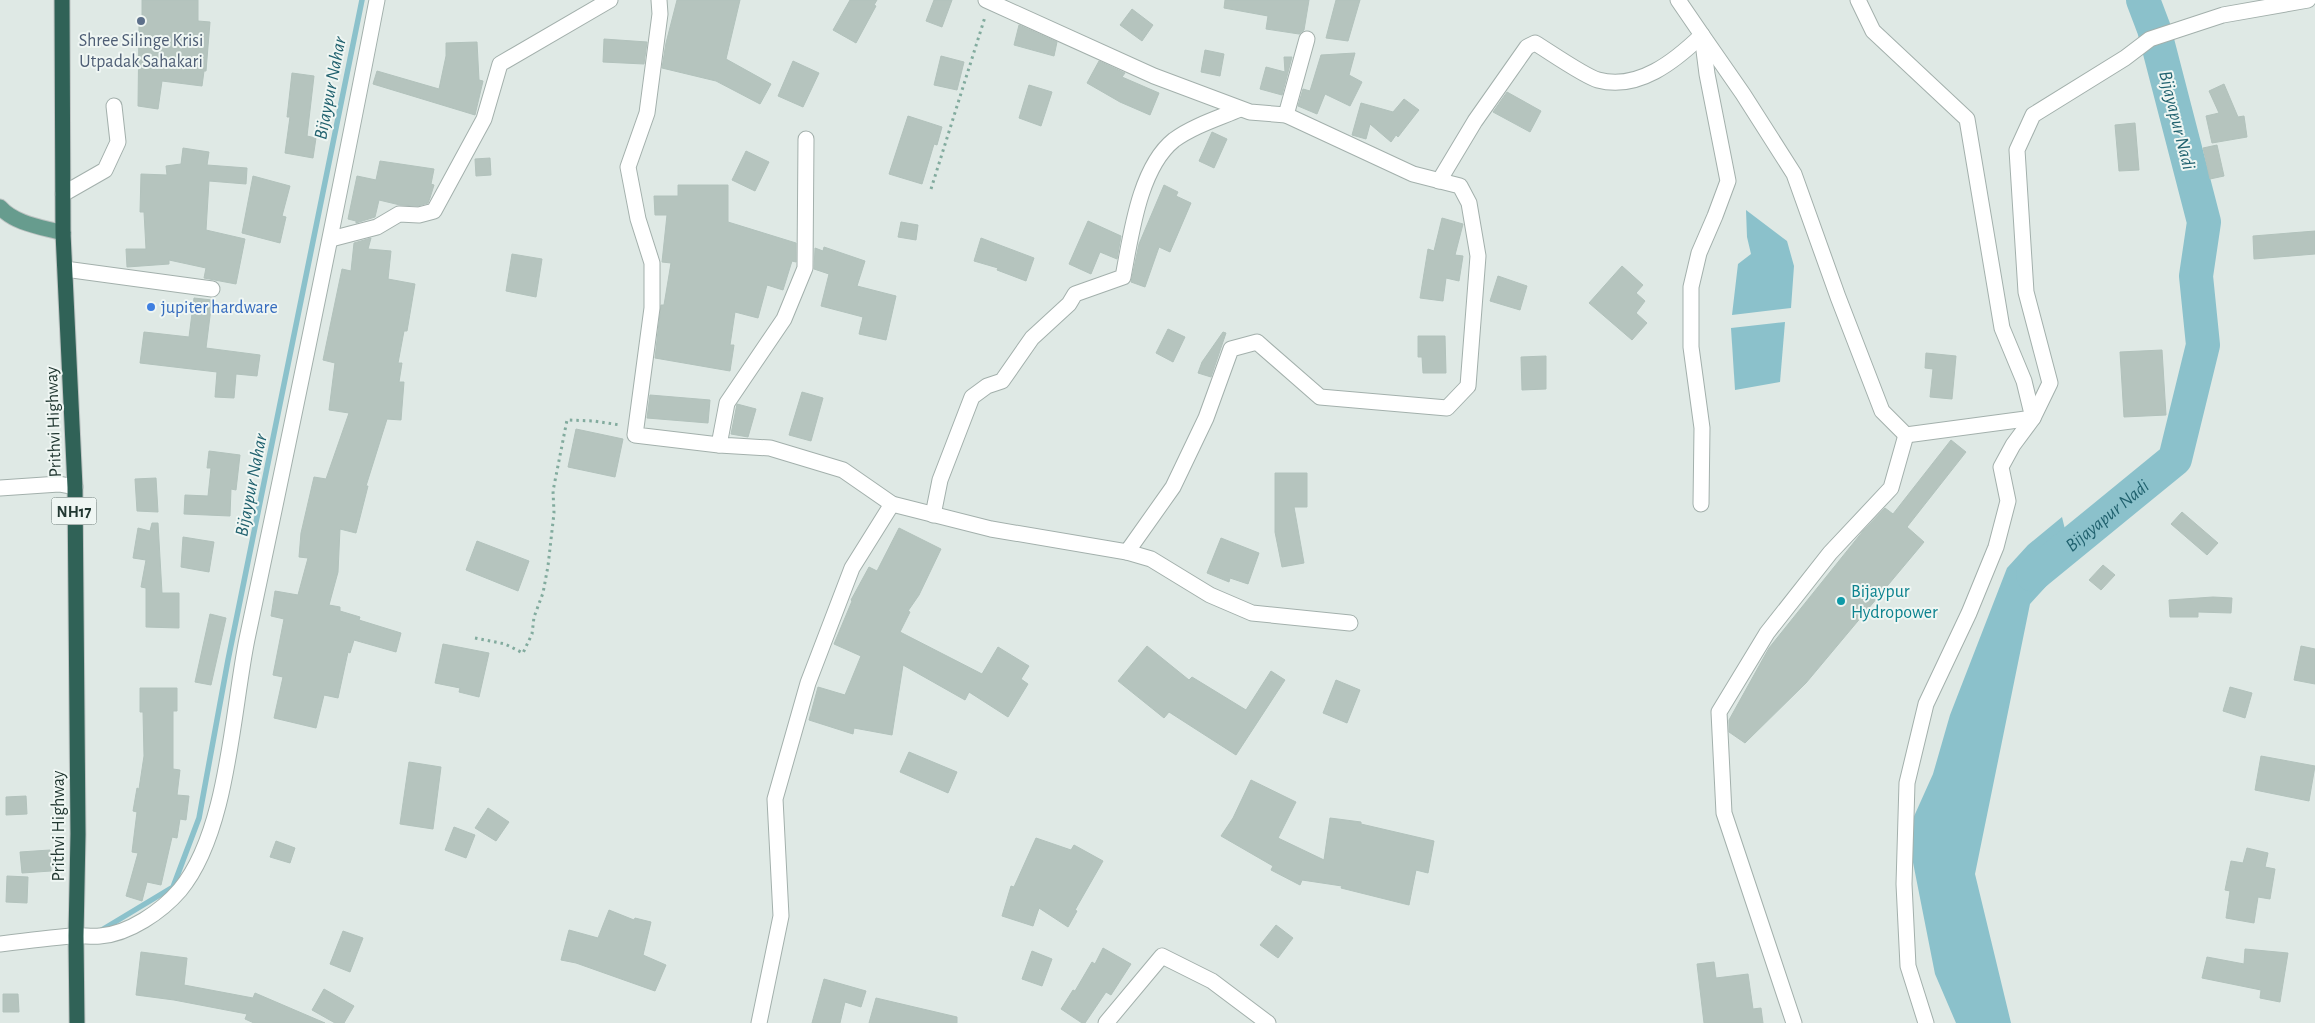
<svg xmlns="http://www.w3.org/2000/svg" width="2315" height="1023" font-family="'Alegreya Sans',sans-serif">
	<rect width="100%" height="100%" fill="#dfe9e5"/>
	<!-- water -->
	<g fill="#8bc1cb">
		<polygon points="1746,210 1787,241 1794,266 1791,308 1732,315 1738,264 1751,254 1747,237"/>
		<polygon points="1785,322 1780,382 1735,390 1731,328"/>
		<polygon points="2062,517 2072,558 2030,604 1975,874 2011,1023 1956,1023 1935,974 1907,832 1933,774 1950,715 2007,568 2028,545"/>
	</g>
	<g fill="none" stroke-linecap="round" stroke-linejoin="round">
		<!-- stream -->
		<polyline stroke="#8bc1cb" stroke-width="5.5" points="100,931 173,887 199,818 228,660 362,0"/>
		<!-- river -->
		<path stroke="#8bc1cb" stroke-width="34" id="s1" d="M2033,575L2175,459L2203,345L2196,276L2204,222L2154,29L2143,0"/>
	</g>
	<!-- building -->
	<g fill="#b5c4be" stroke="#b2c2bc">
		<polygon points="142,0 198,0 198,21 210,22 206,71 204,71 202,86 162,81 158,109 138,106 139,25 142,25"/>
		<polygon points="677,0 740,0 726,59 771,84 760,104 716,81 662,68 666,43"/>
		<polygon points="850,0 877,0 874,5 876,6 856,43 833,30"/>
		<polygon points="934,0 952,0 942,27 926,21"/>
		<polygon points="1225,0 1309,0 1304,30 1299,34 1266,29 1268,16 1224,8"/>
		<polygon points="1336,0 1360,0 1348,41 1326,38"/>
		<polygon points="1132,9 1153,25 1142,41 1120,25"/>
		<polygon points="1019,25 1057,42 1054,56 1014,45"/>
		<polygon points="604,39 647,42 644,64 603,62"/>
		<polygon points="477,42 479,80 483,81 475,115 373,84 377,71 439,89 446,56 446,43"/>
		<polygon points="1205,50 1224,54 1220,76 1201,72"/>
		<polygon points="1355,53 1349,75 1362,82 1350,106 1325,94 1317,114 1298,106 1303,89 1310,91 1321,55"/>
		<polygon points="941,56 964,62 957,90 934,85"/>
		<polygon points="1284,57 1292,57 1282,95 1260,89 1266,67 1285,72"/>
		<polygon points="793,61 819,73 803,107 778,96"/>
		<polygon points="1099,61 1125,73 1122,77 1159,93 1150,115 1120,102 1087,83"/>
		<polygon points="292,73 314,76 307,136 316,138 313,158 285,153 290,117 287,117"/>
		<polygon points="2224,84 2238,117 2244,116 2247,137 2212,143 2206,116 2219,113 2209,91"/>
		<polygon points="1029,85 1052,92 1041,126 1019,118"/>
		<polygon points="1507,92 1541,111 1530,132 1493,112"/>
		<polygon points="1404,99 1419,110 1398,137 1396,135 1391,142 1370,124 1366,139 1352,135 1361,103 1393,112"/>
		<polygon points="908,116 942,127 937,145 934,144 922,184 889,174"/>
		<polygon points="2135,123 2139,170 2119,171 2115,125"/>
		<polygon points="1212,132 1227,139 1214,168 1199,161"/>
		<polygon points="2217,145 2224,176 2210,179 2203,148"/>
		<polygon points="183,148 209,152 207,165 247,168 246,184 209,181 206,230 245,239 236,284 204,278 206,268 169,260 169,264 127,267 126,249 146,249 144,212 140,212 141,174 167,175 166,166 181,164"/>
		<polygon points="746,151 769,162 755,191 732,180"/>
		<polygon points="490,158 491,175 476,176 475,159"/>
		<polygon points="380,161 434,169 431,184 434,185 430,198 428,203 418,206 400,205 379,200 375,217 356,223 356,221 348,219 357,176 376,180"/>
		<polygon points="253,176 290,186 282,216 286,217 280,243 242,233"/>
		<polygon points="678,185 728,185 728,222 796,243 796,262 792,261 783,290 767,285 758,318 735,312 730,345 734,345 730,371 655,358 661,305 664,305 671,263 662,262 667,215 655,215 654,196 678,196"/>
		<polygon points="1164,185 1178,192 1176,196 1191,203 1170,252 1159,247 1145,287 1131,282 1139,244"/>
		<polygon points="1442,218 1463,224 1455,255 1463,256 1459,281 1446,278 1443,301 1420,298 1428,249 1434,251"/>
		<polygon points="1088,221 1121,236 1117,259 1100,252 1091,274 1069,264"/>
		<polygon points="901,222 918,225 916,240 898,237"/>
		<polygon points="2315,231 2315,254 2254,259 2253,236"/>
		<polygon points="371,238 368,249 391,251 388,279 415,284 407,331 404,331 398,363 402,363 399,382 404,382 401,420 387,419 366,486 368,486 356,533 340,529 338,572 329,605 340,607 340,611 360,617 359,620 401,633 396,652 354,640 350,653 348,652 338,698 324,695 316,728 274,718 283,677 273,675 284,619 271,616 275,591 298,595 308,558 299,557 301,533 314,477 326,479 349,413 329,410 335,363 323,360 342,269 351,271 354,243"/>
		<polygon points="981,238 1034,258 1026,281 997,270 998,268 974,261"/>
		<polygon points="824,247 865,261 857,286 896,296 886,340 859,334 863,317 821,306 829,274 814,269 815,248 823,251"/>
		<polygon points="512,254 542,259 536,297 506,291"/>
		<polygon points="1622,266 1643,285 1636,293 1645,301 1636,313 1647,323 1632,340 1589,303"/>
		<polygon points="1498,276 1527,286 1520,310 1490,301"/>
		<polygon points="194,298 212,300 206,348 260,355 257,376 236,374 234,398 215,397 217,372 140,363 144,332 189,337"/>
		<polygon points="1168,329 1185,337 1173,362 1156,353"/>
		<polygon points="1223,332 1226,333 1211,377 1198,373 1202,362"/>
		<polygon points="1418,336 1445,336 1446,373 1423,373 1422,357 1418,357"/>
		<polygon points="2162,350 2166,415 2124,417 2120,352"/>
		<polygon points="1926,353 1956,356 1952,399 1930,397 1933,369 1925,368"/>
		<polygon points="1546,356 1546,389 1522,390 1521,357"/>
		<polygon points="802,392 823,398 811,441 789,435"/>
		<polygon points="650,395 710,400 708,423 647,418"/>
		<polygon points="737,404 756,409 748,437 731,434"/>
		<polygon points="576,429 623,439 615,477 568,467"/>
		<polygon points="1951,440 1966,452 1907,527 1924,542 1806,683 1745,743 1729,732 1729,720 1769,648 1863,531 1885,508 1893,514"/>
		<polygon points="209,451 240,455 236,490 231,489 230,516 184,514 185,495 208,496 211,468 207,468"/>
		<polygon points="1275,473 1307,473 1307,507 1294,507 1304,563 1282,567 1275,532"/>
		<polygon points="156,478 158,512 137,511 135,479"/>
		<polygon points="2182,512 2218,543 2207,555 2171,524"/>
		<polygon points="152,523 158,523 162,593 179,593 179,628 146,627 146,588 141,587 146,560 133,558 138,528 150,531"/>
		<polygon points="899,528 941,549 919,595 908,611 910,612 900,632 982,674 998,647 1029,666 1021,679 1028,684 1008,717 969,692 965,700 903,665 892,735 854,728 853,734 809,720 818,687 845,695 861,656 834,644 852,601 851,600 869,567 877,571"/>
		<polygon points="183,537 214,542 209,572 181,567"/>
		<polygon points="1221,538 1259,553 1248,584 1230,578 1229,582 1207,573"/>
		<polygon points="477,541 529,561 518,591 466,570"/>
		<polygon points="2103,565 2115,575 2101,590 2089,580"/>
		<polygon points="2213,597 2232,598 2231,613 2198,612 2198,617 2170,617 2169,600"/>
		<polygon points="210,614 226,618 211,685 195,682"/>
		<polygon points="443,644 489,653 479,697 459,692 460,688 435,683"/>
		<polygon points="1147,646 1189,680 1192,677 1246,710 1271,671 1285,680 1236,755 1169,712 1164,718 1118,681"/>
		<polygon points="2301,646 2315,649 2315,684 2294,680"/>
		<polygon points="1336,680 1360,690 1347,723 1323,713"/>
		<polygon points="2230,687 2252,693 2245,718 2223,711"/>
		<polygon points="140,688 177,688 177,711 173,711 173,769 180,770 177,795 189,796 186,820 180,819 177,838 172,837 161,885 147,882 142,901 126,896 138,853 132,852 137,812 133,811 137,788 139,789 144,756 143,712 140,712"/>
		<polygon points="909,752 957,772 948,793 900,772"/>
		<polygon points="2261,756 2315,766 2309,801 2255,790"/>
		<polygon points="409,762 441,767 433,829 400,824"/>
		<polygon points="1251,780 1296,802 1278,838 1324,860 1330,818 1361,822 1361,824 1434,841 1428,873 1416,870 1409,905 1341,888 1342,886 1302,880 1300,885 1271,870 1273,866 1221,836 1233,818"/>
		<polygon points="26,796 27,814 6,815 6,797"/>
		<polygon points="488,808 509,822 496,841 475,828"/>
		<polygon points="454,827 475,835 466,858 445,850"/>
		<polygon points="1036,838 1071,850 1074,845 1103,861 1075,910 1077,911 1068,927 1039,908 1033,926 1002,916 1011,886 1014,887"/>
		<polygon points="276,841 295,848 290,863 270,857"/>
		<polygon points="2247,848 2268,853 2265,867 2275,869 2270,899 2258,897 2254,923 2226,918 2230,891 2225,890 2231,861 2243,863"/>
		<polygon points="50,850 51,871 22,873 20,852"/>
		<polygon points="7,876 28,877 27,903 6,902"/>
		<polygon points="609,910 634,920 635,918 651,922 643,955 666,965 655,991 576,963 561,960 569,930 598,938"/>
		<polygon points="1276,925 1293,938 1278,958 1260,945"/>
		<polygon points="343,931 363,938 350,972 330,964"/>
		<polygon points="1103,948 1131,964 1111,995 1106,992 1085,1023 1082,1023 1061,1009 1073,990 1075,991 1092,962 1095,964"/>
		<polygon points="2245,949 2288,953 2280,1002 2260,998 2261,990 2202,978 2207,957 2244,964"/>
		<polygon points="1032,951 1052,959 1042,986 1022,979"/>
		<polygon points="141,952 187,958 184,985 253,998 255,993 325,1023 254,1023 245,1019 247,1014 174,1000 136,995"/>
		<polygon points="1714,962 1716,978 1748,974 1753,1009 1761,1008 1763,1023 1704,1023 1697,964"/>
		<polygon points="824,979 866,991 861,1007 845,1002 840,1023 812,1023"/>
		<polygon points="324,989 354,1006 344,1023 335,1023 312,1010"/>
		<polygon points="3,994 18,994 19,1012 3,1012"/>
		<polygon points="876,998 957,1017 957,1023 869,1023"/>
	</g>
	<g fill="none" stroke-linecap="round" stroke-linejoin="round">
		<defs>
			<g id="minor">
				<polyline points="659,0 660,14 647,113 628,167 638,219 652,263 652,308 635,435 719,445"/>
				<polyline points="1678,0 1702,35 1707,74 1728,181 1715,216 1699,253 1691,287 1691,347 1702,428 1701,504"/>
				<polyline points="1858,0 1873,31 1967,119 2002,328 2024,381 2033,418 2013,445 2001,467 2008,501 1996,547 1969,613 1926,704 1907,783 1904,884 1908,966 1926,1023"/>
				<polyline points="1286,115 1307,39"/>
				<polyline points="806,139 805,268 784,319 727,403 719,445 770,448 843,470 892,504 991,529 1127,552 1173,487 1206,418 1231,349 1257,342 1320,397 1447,408 1468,386 1478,256 1469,203 1460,186 1413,174 1286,115 1250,112 1154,76 986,0"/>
				<path d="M1439,181L1475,121L1527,47L1535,43C1550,52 1584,76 1598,80C1638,91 1675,61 1702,35L1743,94L1794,174L1838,297L1882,411L1906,435L2033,418L2050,383L2026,292L2017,150L2033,115L2125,58L2150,39L2223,15L2308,0"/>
				<polyline points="63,194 105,170 118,142 114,106"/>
				<polyline points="331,239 377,227 399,214 419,215 434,211 484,119 500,64 610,0"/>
				<polyline points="65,269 212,289"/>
				<polyline points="0,488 59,484 75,487"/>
				<path d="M933,515L940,480L972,397L987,386L1002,381L1032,338L1069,304L1075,294L1123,277C1131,236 1139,168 1174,140C1193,126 1219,118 1240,109"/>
				<polyline points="1127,552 1151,559 1210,595 1252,613 1350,623"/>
				<path d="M0,944C24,941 48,938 72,936C81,935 91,937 100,936C129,934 162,911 180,890C228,832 232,713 247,639C292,426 336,213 377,0"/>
				<polyline points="759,1023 781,916 775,799 808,683 852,568 892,504"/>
				<polyline points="1106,1023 1162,956 1212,981 1268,1023"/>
				<polyline points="1794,1023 1724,813 1719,712 1767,633 1830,553 1891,488 1906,435"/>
			</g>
			<path id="major" d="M0,207C15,224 42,227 63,233"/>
			<polyline id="highway" points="62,0 63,233 75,487 78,834 76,936 77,1023"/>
		</defs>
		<!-- minor casing -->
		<use href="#minor" stroke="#a3b0ac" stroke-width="17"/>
		<!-- major casing -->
		<use href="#major" stroke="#bdc3c2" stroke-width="17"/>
		<!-- highway casing -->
		<use href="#highway" stroke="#bdc3c2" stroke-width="17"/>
		<!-- path -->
		<g stroke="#82ab9e" stroke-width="3" stroke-dasharray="2.5 4" stroke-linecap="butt">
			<polyline points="931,189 985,17"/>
			<polyline points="475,638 505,644 523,653 532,634 534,617 543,593 548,566 554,513 553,491 567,420 594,421 620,425"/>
		</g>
		<!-- minor -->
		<use href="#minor" stroke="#fff" stroke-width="15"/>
		<!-- major -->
		<use href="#major" stroke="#679c8e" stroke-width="15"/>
		<!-- highway -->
		<use href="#highway" stroke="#306257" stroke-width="15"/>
	</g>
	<!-- markers -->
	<circle fill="#5c6f8a" stroke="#eff6f3" stroke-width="2" cx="141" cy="21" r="5"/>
	<circle fill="#3f7fe0" stroke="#eff6f3" stroke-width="2" cx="151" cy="307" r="5"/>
	<circle fill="#0f9aa8" stroke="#eff6f3" stroke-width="2" cx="1841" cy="601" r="5"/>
	<g text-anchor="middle" stroke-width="4" stroke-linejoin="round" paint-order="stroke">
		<!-- shield labels -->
		<rect fill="#eff6f3" stroke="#60716c" stroke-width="1" x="51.5" y="497.5" width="45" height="27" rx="4"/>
		<g font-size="16" font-weight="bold" fill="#223832">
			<text x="74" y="517">NH17</text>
		</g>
		<!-- service labels -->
		<g font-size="18" fill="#4e5e75" stroke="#eff6f3">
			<text x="141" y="46">Shree Silinge Krisi<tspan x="141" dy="21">Utpadak Sahakari</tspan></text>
		</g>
		<!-- shop labels -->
		<g font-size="18" fill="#366cbe" stroke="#eff6f3" text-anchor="start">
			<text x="161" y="313">jupiter hardware</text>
		</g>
		<!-- street labels -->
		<g font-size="18" fill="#223832" stroke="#eff6f3">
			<text transform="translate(53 422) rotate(-92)" y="6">Prithvi Highway</text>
			<text transform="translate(58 826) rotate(-90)" y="6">Prithvi Highway</text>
		</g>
		<!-- culture labels -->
		<g font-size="18" fill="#0d838f" stroke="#eff6f3" text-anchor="start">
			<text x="1851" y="597">Bijaypur<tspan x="1851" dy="21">Hydropower</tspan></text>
		</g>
		<!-- water labels -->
		<g font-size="19" font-style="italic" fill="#21626f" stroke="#eff6f3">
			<text transform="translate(329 88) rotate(-79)" y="7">Bijaypur Nahar</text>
			<text transform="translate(2178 120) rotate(76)" y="7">Bijayapur Nadi</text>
			<text transform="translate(250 485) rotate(-79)" y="7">Bijaypur Nahar</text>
			<text dy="7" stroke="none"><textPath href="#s1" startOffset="95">Bijayapur Nadi</textPath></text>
		</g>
	</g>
</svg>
